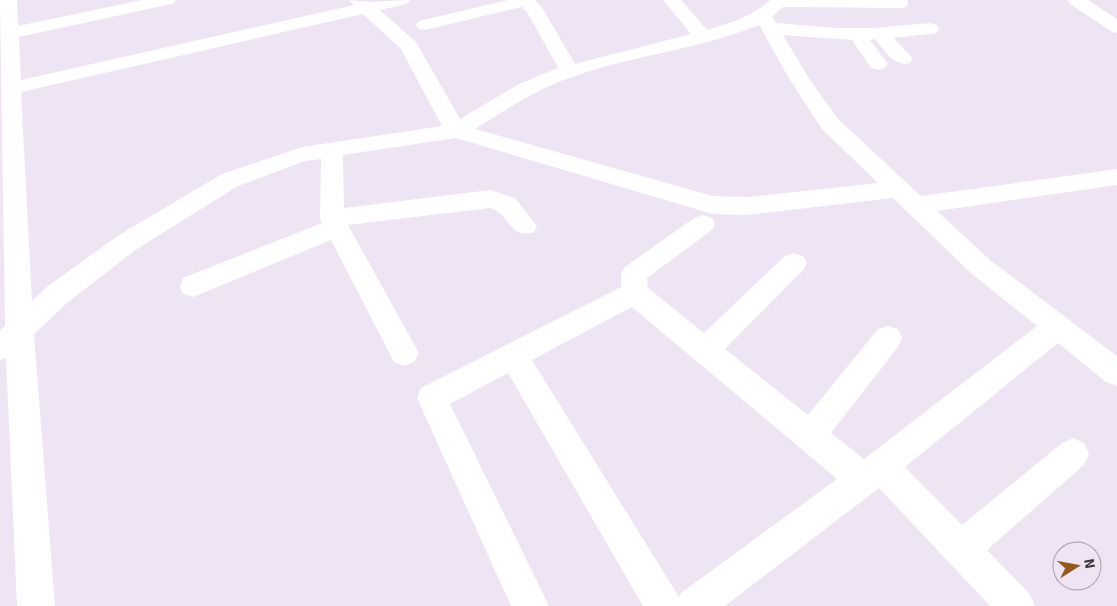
<svg xmlns="http://www.w3.org/2000/svg" width="1117" height="606" font-family="Signika,sans-serif">
	<rect width="100%" height="100%" fill="#eee4f3"/>
	<g fill="none" stroke-linecap="round" stroke-linejoin="round">
		<!-- minor -->
		<g fill="#fff" fill-rule="evenodd">
			<path d="M0,0H17L18,26L142,0H176L173,4L167,5L19,37L21,80L354,5L349,0L370,2L410,0L407,4L380,10L416,42L460,119L519,84L558,68L527,12L522,7L425,30L419,29L416,25L419,21L508,0H535L543,9L575,64L691,34L663,0H681L707,30C732,22 750,18 770,0H907L909,3L906,7L900,8L783,7L772,17L776,23L836,28H873L930,23L937,25L939,29L937,33L894,38L913,59L910,63C894,67 885,51 875,39L870,40L888,64L885,68L878,70L871,68L852,40L783,35L810,80L838,119L921,196L1117,169V185L937,211L990,260L1117,356V386L1106,382L1058,343L905,467L962,525L1062,443L1073,438L1084,443L1089,454L1084,465L987,550L1029,593L1035,606H990L879,488L725,606H643L508,373L450,404L549,606H511L417,398L421,388L621,287V274L625,267L694,218L703,215L712,218L715,224L712,230L647,278L648,288L704,333L785,256L794,253L803,256L807,263L803,270L725,349L808,415L878,329L888,326L898,329L902,338L898,347L831,433L864,459L1037,326L972,274L893,198L748,215L713,214L456,138L343,155L344,208L490,190L515,198L537,226L534,232C509,240 510,214 490,208L348,225L419,353L414,362L404,366L394,362L331,240L193,297L183,294L180,286L183,278L322,223L320,218L321,159L305,161L238,186L137,249L68,302L34,334L55,606H17L6,358L0,360V330L5,326ZM363,14L401,49L442,126L302,147L222,174L119,235L48,286L32,301L21,92ZM759,25L790,80L822,129L878,183L748,197L713,196L475,129C507,109 538,88 575,76C635,55 700,49 759,25ZM632,307L837,479L681,593L679,597L532,360Z"/>
			<polygon points="1067,0 1088,0 1117,19 1117,33 1111,31 1070,4"/>
		</g>
	</g>
	<!-- north arrow -->
	<g transform="translate(1077 566) rotate(79)"><circle r="24" fill="#eee4f3" stroke="#a69ea9"/>
	<path d="M0-4L9 19L0 12L-9 19Z" fill="#955a19"/>
	<text y="-8" font-size="14" font-weight="bold" text-anchor="middle" fill="#39353b">N</text>
	</g>
</svg>
